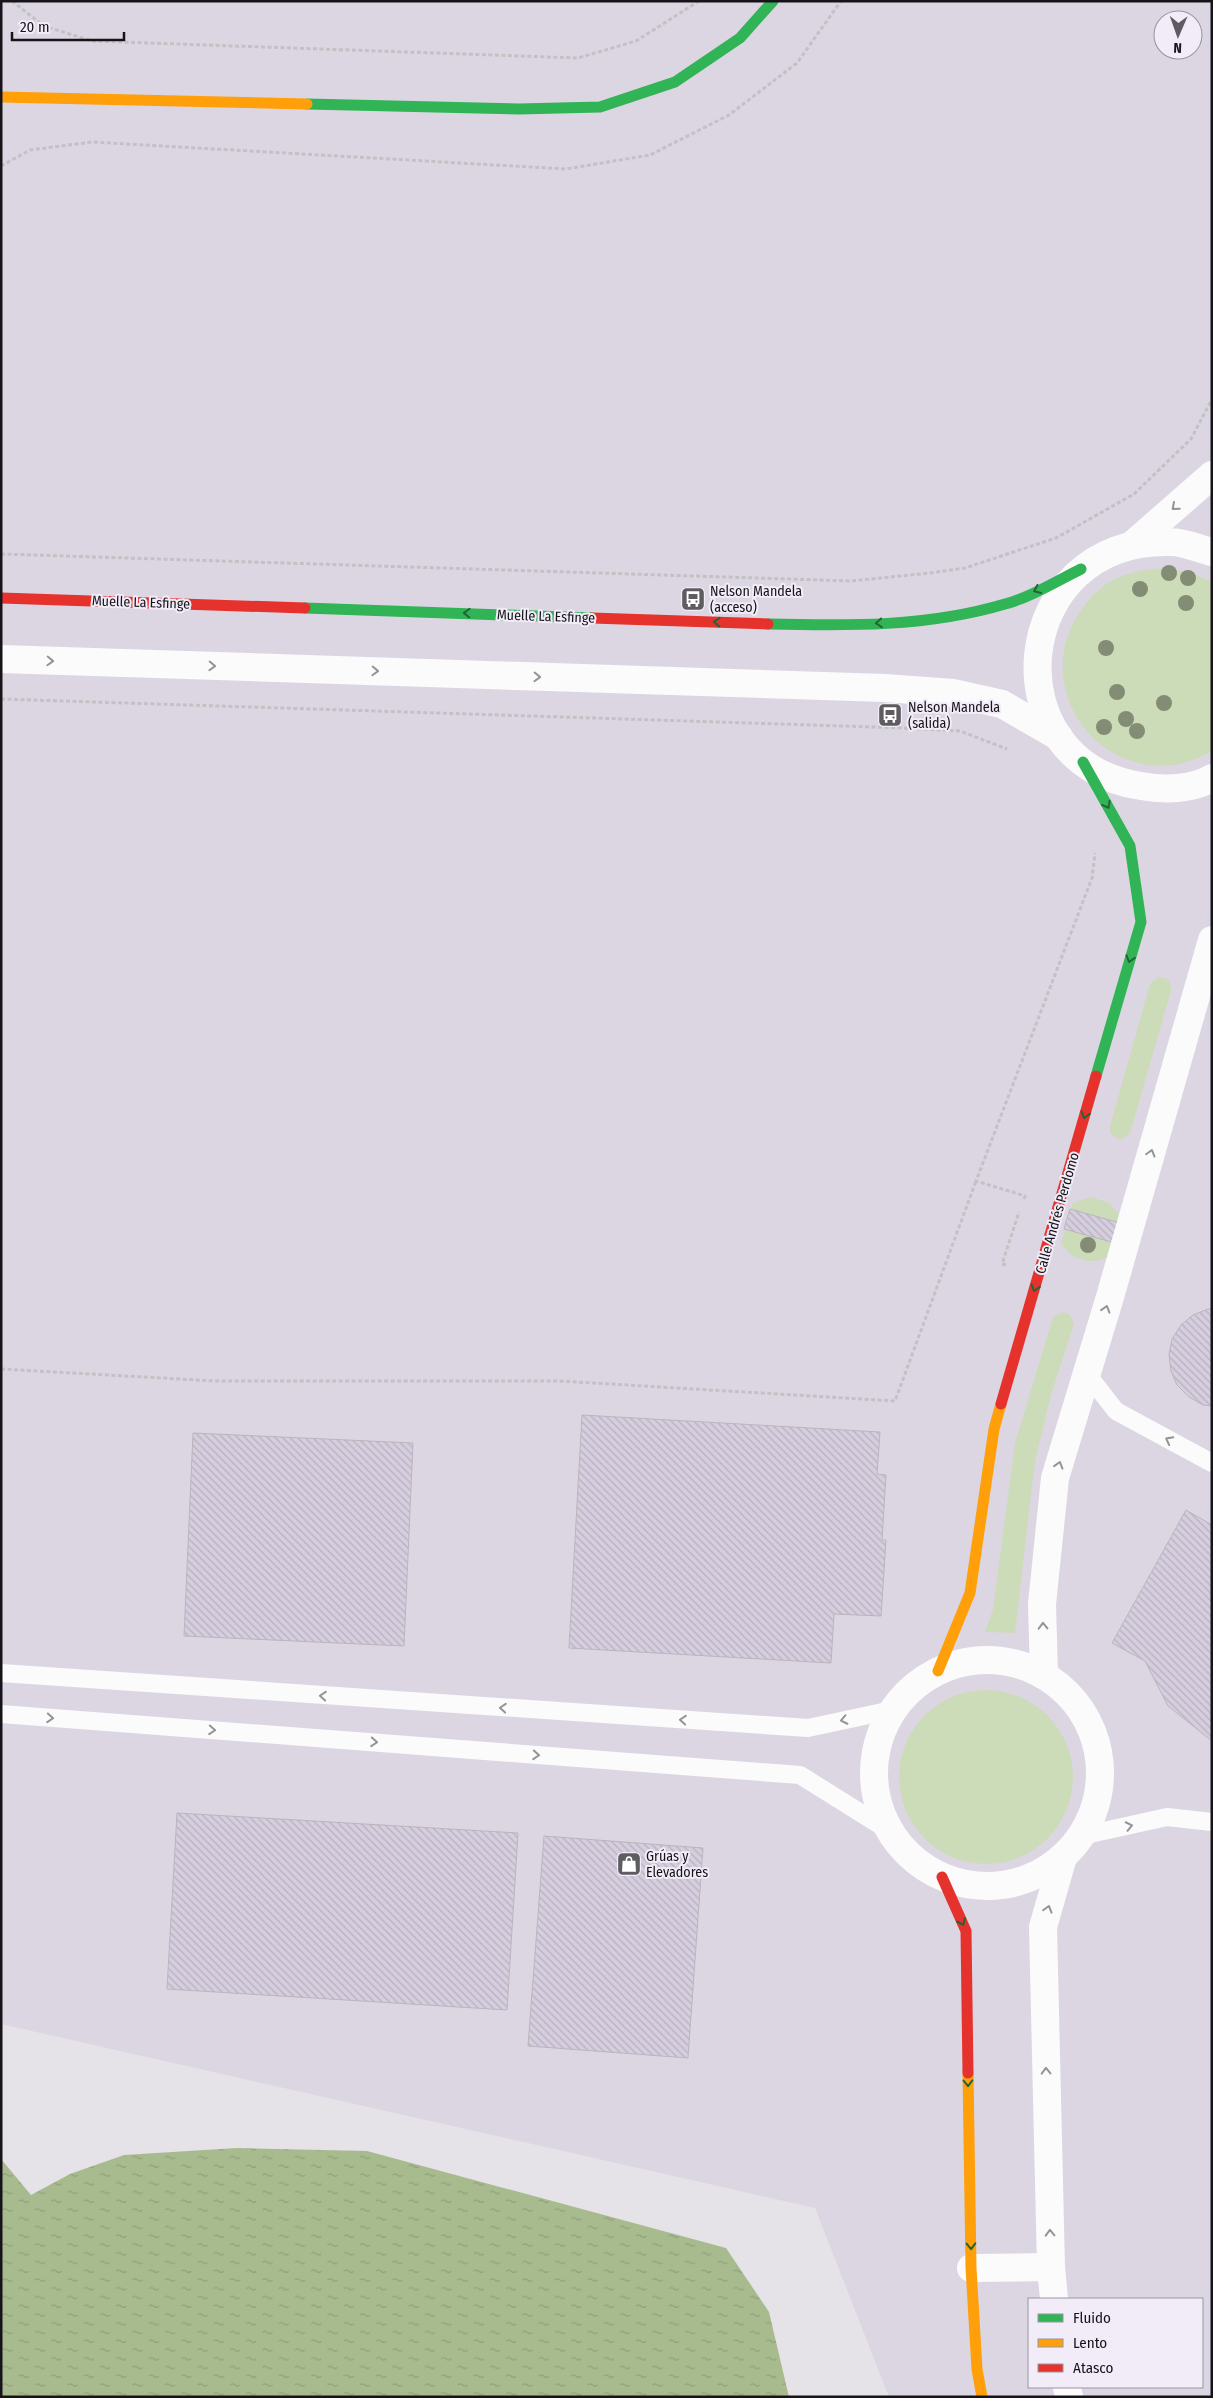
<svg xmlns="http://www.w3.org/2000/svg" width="1213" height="2398" font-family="'Fira Sans Condensed',sans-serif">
	<defs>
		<pattern id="water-ripples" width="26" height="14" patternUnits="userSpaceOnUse" patternTransform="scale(1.25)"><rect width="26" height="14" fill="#a7bb8e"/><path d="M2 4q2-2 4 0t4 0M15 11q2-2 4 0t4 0" fill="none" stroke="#8fa07a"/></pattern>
		<pattern id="building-back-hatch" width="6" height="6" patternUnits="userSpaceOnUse" patternTransform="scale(1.25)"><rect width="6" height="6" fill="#d6cede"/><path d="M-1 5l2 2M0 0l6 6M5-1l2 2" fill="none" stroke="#b7b0be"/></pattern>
	</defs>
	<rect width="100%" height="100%" fill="#e5e2e8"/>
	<!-- built -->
	<path fill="#dcd6e3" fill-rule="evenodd" d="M1,1H1212V2397H889L815,2208L1,2024ZM1163,20H1193V50H1163ZM1029,2299H1202V2387H1029Z"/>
	<!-- green -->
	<g fill="#ccdcb9">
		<path d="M1162,568L1189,572L1212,582V751C1189,765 1161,770 1135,762C1070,743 1041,666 1081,610C1089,599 1099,588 1111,581C1127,572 1144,570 1162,568Z"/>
		<polygon points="1159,977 1168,979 1171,985 1171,991 1130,1133 1120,1140 1110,1133 1110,1126 1150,984"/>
		<path d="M1091,1197L1109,1203L1121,1216L1108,1257C1088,1265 1073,1261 1061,1243L1073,1203Z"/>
		<polygon points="1064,1312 1070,1315 1074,1324 1051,1395 1035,1461 1015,1633 985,1632 993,1609 1015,1443 1053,1317"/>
		<circle cx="986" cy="1777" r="87"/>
	</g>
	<!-- water -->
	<polygon fill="url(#water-ripples)" points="237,2148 367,2151 726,2248 769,2312 789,2397 1,2397 1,2159 31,2195 70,2174 124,2155"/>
	<!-- building -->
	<g fill="url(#building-back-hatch)" stroke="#b8b6bb">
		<polygon points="1070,1209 1120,1223 1115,1243 1064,1229"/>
		<polygon points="1208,1309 1212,1309 1212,1406 1203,1405 1189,1397 1177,1385 1171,1371 1169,1355 1172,1339 1181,1325 1193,1315"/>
		<polygon points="582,1415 880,1432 877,1474 886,1475 882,1540 886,1540 881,1616 834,1614 831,1663 569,1648"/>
		<polygon points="193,1433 413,1443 404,1646 184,1636"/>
		<polygon points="1186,1510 1212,1525 1212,1741 1168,1706 1145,1661 1112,1643"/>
		<polygon points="177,1813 518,1833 507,2010 167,1989"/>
		<polygon points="544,1836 703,1848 688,2058 528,2046"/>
	</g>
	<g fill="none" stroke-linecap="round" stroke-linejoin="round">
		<!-- path -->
		<g stroke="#c2c2c4" stroke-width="3" stroke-dasharray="4 2.5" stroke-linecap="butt">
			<polyline points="12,1 44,26 92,41 578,58 636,41 699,1"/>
			<polyline points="1,166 30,150 92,142 566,169 650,155 729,115 797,63 841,1"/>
			<polyline points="1,554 851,581 930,573 965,568 1056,538 1134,494 1191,439 1212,399"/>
			<polyline points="1,699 904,728 960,731 1007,749"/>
			<polyline points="1024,1199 1025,1196 976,1181 1092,878 1095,853"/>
			<polyline points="1006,1265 1002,1264 1019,1212"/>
			<polyline points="1,1369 215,1381 560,1381 895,1401 976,1181"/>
		</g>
		<!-- lane -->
		<g stroke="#fbfbfc" stroke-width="18">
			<polyline points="1087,1374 1116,1411 1212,1463"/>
			<polyline points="1,1673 808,1728 892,1710"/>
			<polyline points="1,1714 800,1775 888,1830"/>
			<polyline points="1081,1836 1167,1817 1212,1822"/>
		</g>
		<!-- street -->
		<g stroke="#fbfbfc" stroke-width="28">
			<polyline points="1132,545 1212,475"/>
			<path d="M1212,552C1199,549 1184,542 1171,542C1009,537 989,763 1141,786C1163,790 1192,790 1212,778"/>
			<polyline points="1,659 885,688 953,693 1002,704 1059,737"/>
			<circle cx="987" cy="1773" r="113"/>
			<polyline points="1044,1675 1042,1604 1055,1478 1110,1297 1212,940"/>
			<polyline points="971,2268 1051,2267"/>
			<polyline points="1054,2299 1051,2267 1043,1927 1063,1857"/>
			<polyline points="1067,2387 1069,2397"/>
		</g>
		<!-- fast -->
		<g stroke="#30b455" stroke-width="11">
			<polyline points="307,104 519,109 600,107 675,82 740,38 773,1"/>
			<polyline points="305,608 592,618"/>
			<path d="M768,624C848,626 928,627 1005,604C1031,597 1057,581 1081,569"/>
			<polyline points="1083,762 1130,846 1141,922 1096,1076"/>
		</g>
		<!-- slow -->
		<g stroke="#ff9f0a" stroke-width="11">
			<polyline points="1,97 307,104"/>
			<polyline points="938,1671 970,1593 994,1429 1001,1404"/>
			<polyline points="968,2073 971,2268 977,2369 982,2397"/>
		</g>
		<!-- jam -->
		<g stroke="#e5322d" stroke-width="11">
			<polyline points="1,598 305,608"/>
			<polyline points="592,618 768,624"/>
			<polyline points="1001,1404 1096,1076"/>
			<polyline points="942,1877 966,1931 968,2073"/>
		</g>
	</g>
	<!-- trees -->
	<g fill="#838c74">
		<circle cx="1169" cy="573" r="8"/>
		<circle cx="1188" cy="578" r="8"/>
		<circle cx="1140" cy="589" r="8"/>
		<circle cx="1186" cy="603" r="8"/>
		<circle cx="1106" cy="648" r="8"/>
		<circle cx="1117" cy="692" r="8"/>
		<circle cx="1164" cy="703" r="8"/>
		<circle cx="1126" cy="719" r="8"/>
		<circle cx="1104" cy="727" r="8"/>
		<circle cx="1137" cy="731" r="8"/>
		<circle cx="1088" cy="1245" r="8"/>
	</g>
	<!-- one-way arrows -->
	<defs><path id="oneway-chevron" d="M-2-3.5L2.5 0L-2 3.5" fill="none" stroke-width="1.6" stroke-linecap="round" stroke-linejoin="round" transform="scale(1.25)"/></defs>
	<g stroke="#949396">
		<use href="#oneway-chevron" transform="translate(1175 507) rotate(139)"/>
		<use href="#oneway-chevron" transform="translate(50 661) rotate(2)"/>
		<use href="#oneway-chevron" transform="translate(212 666) rotate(2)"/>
		<use href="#oneway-chevron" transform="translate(375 671) rotate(2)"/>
		<use href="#oneway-chevron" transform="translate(537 677) rotate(2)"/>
		<use href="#oneway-chevron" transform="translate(1151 1153) rotate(-74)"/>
		<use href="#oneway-chevron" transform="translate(1106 1309) rotate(-73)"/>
		<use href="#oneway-chevron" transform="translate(1169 1440) rotate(-152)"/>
		<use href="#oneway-chevron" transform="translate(1059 1465) rotate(-73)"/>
		<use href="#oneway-chevron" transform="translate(1043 1626) rotate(-91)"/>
		<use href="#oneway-chevron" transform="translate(323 1696) rotate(-176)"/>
		<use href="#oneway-chevron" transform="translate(503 1708) rotate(-176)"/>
		<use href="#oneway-chevron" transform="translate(50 1718) rotate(4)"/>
		<use href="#oneway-chevron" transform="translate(683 1720) rotate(-176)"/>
		<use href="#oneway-chevron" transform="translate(844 1720) rotate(168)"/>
		<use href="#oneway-chevron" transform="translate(212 1730) rotate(4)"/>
		<use href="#oneway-chevron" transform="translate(374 1742) rotate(4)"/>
		<use href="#oneway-chevron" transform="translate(536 1755) rotate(4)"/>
		<use href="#oneway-chevron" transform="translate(1129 1826) rotate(-12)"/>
		<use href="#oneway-chevron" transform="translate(1048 1909) rotate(-74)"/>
		<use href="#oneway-chevron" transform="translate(1046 2071) rotate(-91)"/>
		<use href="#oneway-chevron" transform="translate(1050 2233) rotate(-91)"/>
	</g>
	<g stroke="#236437">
		<use href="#oneway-chevron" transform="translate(1037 590) rotate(155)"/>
		<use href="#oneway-chevron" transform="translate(467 613) rotate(-178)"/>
		<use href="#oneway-chevron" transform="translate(717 622) rotate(-178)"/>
		<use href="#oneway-chevron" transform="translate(879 623) rotate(176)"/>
		<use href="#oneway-chevron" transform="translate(1107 805) rotate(61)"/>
		<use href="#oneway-chevron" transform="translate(1130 959) rotate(106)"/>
		<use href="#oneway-chevron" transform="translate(1085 1115) rotate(106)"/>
		<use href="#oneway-chevron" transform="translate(1035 1288) rotate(106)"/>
		<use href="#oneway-chevron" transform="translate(962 1922) rotate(66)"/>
		<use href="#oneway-chevron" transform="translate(968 2083) rotate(89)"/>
		<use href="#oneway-chevron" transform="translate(971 2246) rotate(89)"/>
	</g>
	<!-- icons -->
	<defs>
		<symbol id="bus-square" viewBox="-11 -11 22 22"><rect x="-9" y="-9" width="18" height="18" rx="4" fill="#5e5c61" stroke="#f1ecf8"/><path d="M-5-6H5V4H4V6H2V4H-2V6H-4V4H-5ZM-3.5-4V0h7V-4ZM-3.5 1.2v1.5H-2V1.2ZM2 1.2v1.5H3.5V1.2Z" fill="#fff"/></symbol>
		<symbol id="shop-square" viewBox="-11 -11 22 22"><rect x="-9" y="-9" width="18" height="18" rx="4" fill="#5e5c61" stroke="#f1ecf8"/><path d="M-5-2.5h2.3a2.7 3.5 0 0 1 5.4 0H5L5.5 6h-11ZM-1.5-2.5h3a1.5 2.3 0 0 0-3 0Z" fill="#fff"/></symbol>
	</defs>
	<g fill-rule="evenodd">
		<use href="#bus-square" x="679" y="585" width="28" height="28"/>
		<use href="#bus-square" x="876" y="701" width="28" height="28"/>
		<use href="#shop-square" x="615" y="1850" width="28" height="28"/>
	</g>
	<g text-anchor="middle" stroke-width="4" stroke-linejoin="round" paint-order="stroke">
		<!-- poi labels -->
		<g font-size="14" fill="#161419" stroke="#f1ecf8" text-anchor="start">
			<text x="710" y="596">Nelson Mandela<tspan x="710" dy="16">(acceso)</tspan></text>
			<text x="908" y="712">Nelson Mandela<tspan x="908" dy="16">(salida)</tspan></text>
			<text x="646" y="1861">Grúas y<tspan x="646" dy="16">Elevadores</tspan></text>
		</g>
		<!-- street labels -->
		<g font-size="14" fill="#161419" stroke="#f1ecf8">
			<text transform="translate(141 602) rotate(2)" y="5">Muelle La Esfinge</text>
			<text transform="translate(546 616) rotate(2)" y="5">Muelle La Esfinge</text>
			<text transform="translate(1057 1213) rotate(-74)" y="5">Calle Andrés Perdomo</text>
		</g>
	</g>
	<!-- border -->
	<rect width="1213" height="2398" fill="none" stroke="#161419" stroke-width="5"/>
	<!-- legend -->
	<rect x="1028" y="2298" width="175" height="90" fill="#f1ecf8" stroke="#99969f"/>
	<rect x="1038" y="2314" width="25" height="8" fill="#30b455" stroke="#99969f"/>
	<text x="1073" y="2323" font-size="15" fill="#161419">Fluido</text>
	<rect x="1038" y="2339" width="25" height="8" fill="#ff9f0a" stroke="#99969f"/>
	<text x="1073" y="2348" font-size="15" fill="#161419">Lento</text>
	<rect x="1038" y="2364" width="25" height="8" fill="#e5322d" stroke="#99969f"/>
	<text x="1073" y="2373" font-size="15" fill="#161419">Atasco</text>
	<!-- north arrow -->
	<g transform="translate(1178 35) rotate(182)"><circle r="24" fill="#f1ecf8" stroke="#99969f"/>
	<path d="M0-4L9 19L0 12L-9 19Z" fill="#5e5c61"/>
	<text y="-8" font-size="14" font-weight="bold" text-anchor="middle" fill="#161419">N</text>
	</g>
	<!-- scale -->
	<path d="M12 32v8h112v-8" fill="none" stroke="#161419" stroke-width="2.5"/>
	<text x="20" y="32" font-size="15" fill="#161419" stroke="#f1ecf8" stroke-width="4" paint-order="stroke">20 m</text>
</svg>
